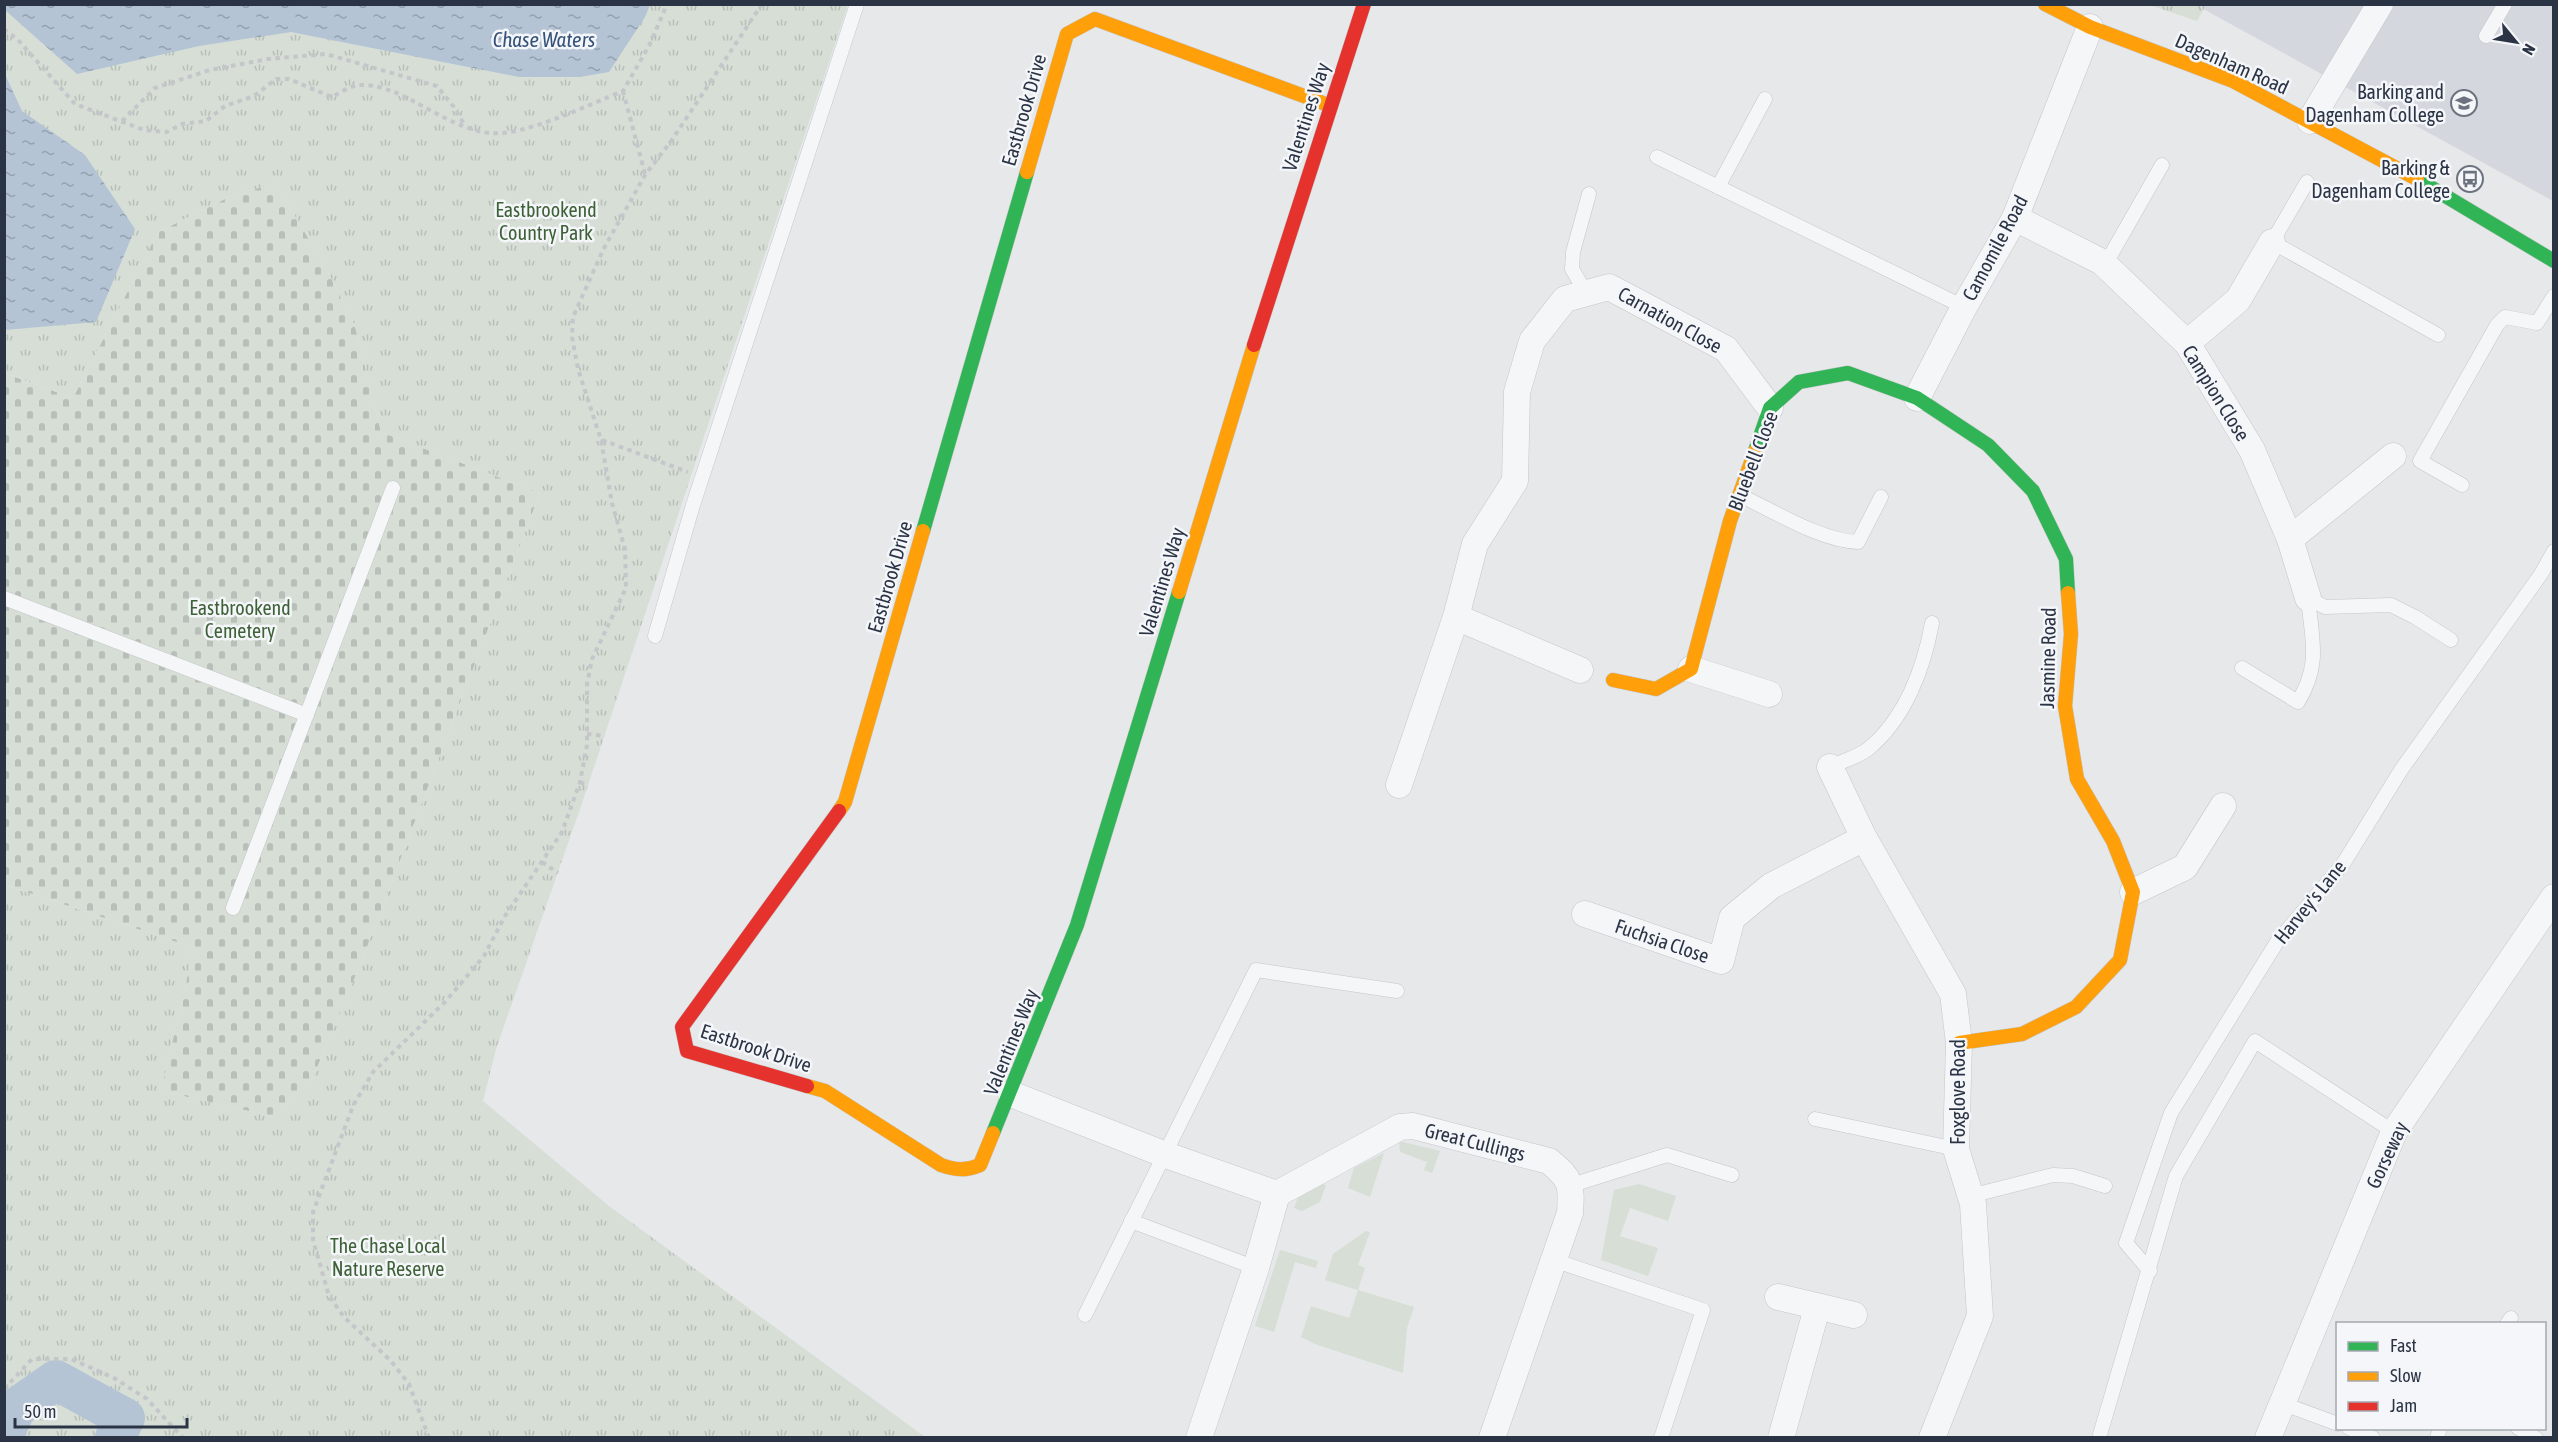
<svg xmlns="http://www.w3.org/2000/svg" width="2558" height="1442" font-family="'Asap Condensed',sans-serif">
	<defs>
		<pattern id="cemetery-stones" width="16" height="16" patternUnits="userSpaceOnUse" patternTransform="scale(1.5)"><rect width="16" height="16" fill="#d6ded6"/><path d="M2 7V4a2 2 0 0 1 4 0v3zM10 15v-3a2 2 0 0 1 4 0v3z" fill="#b8bfb9"/></pattern>
		<pattern id="park-tufts" width="24" height="20" patternUnits="userSpaceOnUse" patternTransform="scale(1.5)"><rect width="24" height="20" fill="#d6ded6"/><path d="M3 7l-1-3M5 7V3M7 7l1-3M15 17l-1-3M17 17v-4M19 17l1-3" fill="none" stroke="#b8bfb9"/></pattern>
		<pattern id="water-ripples" width="26" height="14" patternUnits="userSpaceOnUse" patternTransform="scale(1.5)"><rect width="26" height="14" fill="#b4c4d5"/><path d="M2 4q2-2 4 0t4 0M15 11q2-2 4 0t4 0" fill="none" stroke="#93a0af"/></pattern>
	</defs>
	<rect width="100%" height="100%" fill="#e6e8ea"/>
	<!-- built -->
	<polygon fill="#d4d7dd" points="2196,5 2553,5 2553,201"/>
	<!-- grass -->
	<g fill="#d6ded6">
		<polygon points="1399,1141 1440,1151 1432,1173 1424,1170 1427,1162 1400,1152"/>
		<polygon points="1384,1153 1370,1197 1348,1188 1354,1168"/>
		<polygon points="1322,1184 1326,1185 1320,1202 1302,1211 1294,1208 1298,1197"/>
		<polygon points="1639,1184 1676,1196 1668,1221 1630,1208 1620,1236 1658,1248 1648,1276 1601,1260 1614,1190"/>
		<polygon points="1366,1231 1370,1232 1358,1265 1365,1268 1358,1290 1325,1280 1333,1254"/>
		<polygon points="1280,1250 1318,1261 1316,1268 1295,1262 1274,1332 1255,1326"/>
		<polygon points="1358,1290 1414,1307 1407,1328 1403,1373 1315,1344 1301,1337 1311,1306 1349,1318"/>
	</g>
	<!-- cemetery -->
	<polygon fill="url(#cemetery-stones)" points="275,183 324,264 355,326 381,432 540,493 361,963 328,1042 313,1077 274,1117 161,1091 194,948 5,885 4,373 73,398 158,232 231,196"/>
	<!-- park -->
	<g fill="url(#park-tufts)">
		<polygon points="5,5 848,5 580,809 496,1049 483,1101 609,1206 925,1437 5,1438 5,885 194,948 161,1091 274,1117 313,1077 328,1042 361,963 540,493 381,432 355,326 324,264 275,183 231,196 158,232 73,398 5,373"/>
		<polygon points="2150,5 2206,4 2206,5 2197,21"/>
	</g>
	<!-- water -->
	<g fill="url(#water-ripples)">
		<polygon points="5,4 650,4 650,5 645,17 609,72 580,77 519,77 291,32 199,46 77,74 5,10"/>
		<polygon points="4,72 22,111 85,155 135,229 96,322 5,330"/>
	</g>
	<g fill="none" stroke-linecap="round" stroke-linejoin="round">
		<!-- river -->
		<polyline stroke="#b4c4d5" stroke-width="40" points="4,1434 16,1408 56,1380 125,1418 115,1438"/>
		<defs>
			<g id="lane">
				<polyline points="2486,36 2505,4"/>
				<polyline points="1657,157 1964,307"/>
				<polyline points="2307,182 2272,242 2438,335"/>
				<polyline points="1718,187 1765,99"/>
				<polyline points="2105,265 2162,165"/>
				<polyline points="1586,293 1572,269 1573,252 1589,194"/>
				<polyline points="2462,485 2420,461 2497,325 2505,317 2537,323 2554,296"/>
				<path d="M1739,495C1774,511 1821,541 1858,542L1881,497"/>
				<polyline points="4,598 307,715"/>
				<polyline points="2308,598 2325,607 2391,605 2415,617 2451,640"/>
				<polyline points="655,636 693,505 857,4"/>
				<path d="M2242,668L2298,702C2321,664 2312,640 2308,598"/>
				<path d="M1830,767C1842,761 1858,757 1868,749C1905,719 1924,668 1932,623"/>
				<polyline points="233,908 393,488"/>
				<polyline points="1815,1119 1956,1149"/>
				<polyline points="1572,1185 1667,1155 1732,1175"/>
				<polyline points="1970,1196 2053,1175 2073,1176 2105,1186"/>
				<polyline points="1131,1221 1256,1268"/>
				<polyline points="1553,1260 1703,1310 1661,1438"/>
				<polyline points="2150,1271 2126,1243 2171,1113 2277,942 2343,864 2401,770 2541,574 2554,551"/>
				<polyline points="1085,1315 1256,970 1397,991"/>
				<polyline points="2507,1324 2511,1318"/>
				<polyline points="2281,1403 2338,1424"/>
				<polyline points="2349,1428 2373,1438"/>
				<polyline points="2518,1428 2536,1438"/>
				<polyline points="2099,1438 2176,1176 2255,1041 2394,1132"/>
				<polyline points="2437,1438 2440,1428"/>
			</g>
			<g id="street">
				<polyline points="2310,121 2380,4"/>
				<polyline points="2015,218 2102,262 2187,343 2252,450 2290,539 2308,598"/>
				<polyline points="2187,343 2238,300 2272,242"/>
				<polyline points="1917,398 1964,307 2015,218 2090,27"/>
				<polyline points="2290,539 2393,456"/>
				<polyline points="1456,617 1580,670"/>
				<polyline points="1691,669 1769,694"/>
				<polyline points="1830,767 1864,838 1953,994 1959,1043 1956,1149 1973,1204 1980,1316 1932,1438"/>
				<polyline points="1399,785 1456,617 1475,544 1515,481 1517,392 1532,341 1565,299 1609,287 1726,349 1770,408"/>
				<polyline points="2133,892 2185,867 2223,806"/>
				<polyline points="1585,914 1721,961 1732,918 1771,886 1864,838"/>
				<polyline points="1011,1094 1166,1155 1277,1194"/>
				<polyline points="1778,1297 1854,1315"/>
				<path d="M1199,1438L1256,1268L1277,1194L1400,1127L1413,1126L1549,1161C1571,1179 1572,1184 1570,1213L1492,1438"/>
				<polyline points="1781,1438 1817,1308"/>
				<polyline points="2268,1438 2394,1132 2554,897"/>
			</g>
			<g id="fast">
				<polyline points="2417,179 2554,261"/>
				<polyline points="1755,451 1770,408 1799,382 1848,373 1917,398 1988,445 2033,491 2066,559 2068,593"/>
				<polyline points="923,531 1027,172"/>
				<polyline points="993,1133 1077,925 1179,592"/>
			</g>
			<g id="slow">
				<polyline points="2045,4 2090,27 2233,81 2417,179"/>
				<polyline points="1027,172 1067,34 1095,19 1331,106"/>
				<polyline points="1179,592 1254,345"/>
				<polyline points="1613,680 1656,689 1691,669 1730,521 1755,451"/>
				<polyline points="839,811 845,802 923,531"/>
				<polyline points="1959,1043 2022,1034 2076,1007 2120,960 2133,892 2113,841 2077,779 2065,706 2071,634 2068,593"/>
				<path d="M807,1086L825,1091L941,1165C955,1170 966,1171 980,1165L993,1133"/>
			</g>
			<g id="jam">
				<polyline points="1254,345 1364,4"/>
				<polyline points="807,1086 687,1051 682,1027 839,811"/>
			</g>
		</defs>
		<!-- lane casing -->
		<use href="#lane" stroke="#c4c6c8" stroke-width="15"/>
		<!-- street casing -->
		<use href="#street" stroke="#c4c6c8" stroke-width="27"/>
		<!-- fast casing -->
		<use href="#fast" stroke="#c4c6c8" stroke-width="15"/>
		<!-- slow casing -->
		<use href="#slow" stroke="#c4c6c8" stroke-width="15"/>
		<!-- jam casing -->
		<use href="#jam" stroke="#c4c6c8" stroke-width="15"/>
		<!-- path -->
		<g stroke="#c5c6ca" stroke-width="4" stroke-dasharray="4.5 4.5" stroke-linecap="butt">
			<path d="M4,29L19,41L75,104L144,130L167,132L182,124L206,121L225,106L254,96L276,79H289L332,97C341,92 351,85 361,85C400,83 445,128 489,133C524,137 590,104 623,91L650,44L667,4"/>
			<polyline points="623,91 645,174"/>
			<polyline points="122,121 155,88 210,70 268,59 326,54 437,86 454,107 465,126"/>
			<polyline points="602,440 688,472"/>
			<polyline points="587,734 605,736"/>
			<polyline points="580,782 588,786"/>
			<polyline points="542,862 558,873"/>
			<polyline points="4,1389 32,1359 71,1359 114,1378 147,1399 183,1438"/>
			<polyline points="429,1438 409,1384 391,1361 344,1317 329,1296 313,1240 313,1212 353,1106 373,1072 445,1002 484,956 505,916 562,832 580,782 587,745 587,684 592,659 626,588 625,549 612,503 601,440 578,369 572,337 573,317 603,250 645,175 672,140 762,4"/>
		</g>
		<!-- lane -->
		<use href="#lane" stroke="#f5f6f7" stroke-width="14"/>
		<!-- street -->
		<use href="#street" stroke="#f5f6f7" stroke-width="26"/>
		<!-- fast -->
		<use href="#fast" stroke="#30b455" stroke-width="14"/>
		<!-- slow -->
		<use href="#slow" stroke="#ff9f0a" stroke-width="14"/>
		<!-- jam -->
		<use href="#jam" stroke="#e5322d" stroke-width="14"/>
	</g>
	<!-- icons -->
	<defs>
		<symbol id="university-ring" viewBox="-11 -11 22 22"><circle r="9.5" fill="#f4f6f9" stroke="#6c737f" stroke-width="1.5"/><path d="M0-5L7-2L0 1L-7-2ZM-4 1L0 2.5L4 1V4Q0 6-4 4Z" fill="#6c737f"/></symbol>
		<symbol id="bus-ring" viewBox="-11 -11 22 22"><circle r="9.5" fill="#f4f6f9" stroke="#6c737f" stroke-width="1.5"/><path d="M-5-6H5V4H4V6H2V4H-2V6H-4V4H-5ZM-3.5-4V0h7V-4ZM-3.5 1.2v1.5H-2V1.2ZM2 1.2v1.5H3.5V1.2Z" fill="#6c737f"/></symbol>
	</defs>
	<g fill-rule="evenodd">
		<use href="#university-ring" x="2449" y="88" width="30" height="30"/>
		<use href="#bus-ring" x="2455" y="164" width="30" height="30"/>
	</g>
	<g text-anchor="middle" stroke-width="5" stroke-linejoin="round" paint-order="stroke">
		<!-- street labels -->
		<g font-size="20" fill="#2b3445" stroke="#f4f6f9">
			<text transform="translate(2232 64) rotate(24)" y="7">Dagenham Road</text>
			<text transform="translate(1024 110) rotate(-74)" y="7">Eastbrook Drive</text>
			<text transform="translate(1306 117) rotate(-72)" y="7">Valentines Way</text>
			<text transform="translate(1995 248) rotate(-62)" y="7">Camomile Road</text>
			<text transform="translate(1670 320) rotate(29)" y="7">Carnation Close</text>
			<text transform="translate(2216 393) rotate(58)" y="7">Campion Close</text>
			<text transform="translate(1753 461) rotate(-69)" y="7">Bluebell Close</text>
			<text transform="translate(890 577) rotate(-74)" y="7">Eastbrook Drive</text>
			<text transform="translate(1162 582) rotate(-73)" y="7">Valentines Way</text>
			<text transform="translate(2048 658) rotate(-89)" y="7">Jasmine Road</text>
			<text transform="translate(2310 902) rotate(-51)" y="7">Harvey's Lane</text>
			<text transform="translate(1662 941) rotate(19)" y="7">Fuchsia Close</text>
			<text transform="translate(1011 1042) rotate(-68)" y="7">Valentines Way</text>
			<text transform="translate(756 1048) rotate(18)" y="7">Eastbrook Drive</text>
			<text transform="translate(1958 1092) rotate(-90)" y="7">Foxglove Road</text>
			<text transform="translate(1475 1142) rotate(14)" y="7">Great Cullings</text>
			<text transform="translate(2387 1155) rotate(-65)" y="7">Gorseway</text>
		</g>
		<!-- poi labels -->
		<g font-size="20" fill="#2b3445" stroke="#f4f6f9" text-anchor="end">
			<text x="2444" y="99">Barking and<tspan x="2444" dy="23">Dagenham College</tspan></text>
			<text x="2450" y="175">Barking &amp;<tspan x="2450" dy="23">Dagenham College</tspan></text>
		</g>
		<!-- park labels -->
		<g font-size="20" fill="#3f6138" stroke="#f4f6f9">
			<text x="546" y="217">Eastbrookend<tspan x="546" dy="23">Country Park</tspan></text>
			<text x="240" y="615">Eastbrookend<tspan x="240" dy="23">Cemetery</tspan></text>
			<text x="388" y="1253">The Chase Local<tspan x="388" dy="23">Nature Reserve</tspan></text>
		</g>
		<!-- water labels -->
		<g font-size="21" font-style="italic" fill="#34527a" stroke="#f4f6f9">
			<text x="544" y="47">Chase Waters</text>
		</g>
	</g>
	<!-- border -->
	<rect width="2558" height="1442" fill="none" stroke="#2b3445" stroke-width="12"/>
	<!-- legend -->
	<rect x="2336" y="1322" width="210" height="108" fill="#f4f6f9" stroke="#a4a8b1" stroke-width="1.5"/>
	<rect x="2348" y="1342" width="30" height="9" fill="#30b455" stroke="#a4a8b1" stroke-width="1.5"/>
	<text x="2390" y="1352" font-size="18" fill="#2b3445">Fast</text>
	<rect x="2348" y="1372" width="30" height="9" fill="#ff9f0a" stroke="#a4a8b1" stroke-width="1.5"/>
	<text x="2390" y="1382" font-size="18" fill="#2b3445">Slow</text>
	<rect x="2348" y="1402" width="30" height="9" fill="#e5322d" stroke="#a4a8b1" stroke-width="1.5"/>
	<text x="2390" y="1412" font-size="18" fill="#2b3445">Jam</text>
	<!-- north arrow -->
	<g transform="translate(2516 42) rotate(120)" stroke="#f4f6f9" stroke-width="4.5" paint-order="stroke">
	<path d="M0-4.5L10 22L0 15L-10 22Z" fill="#2b3445"/>
	<text y="-9" font-size="16" font-weight="bold" text-anchor="middle" fill="#2b3445">N</text>
	</g>
	<!-- scale -->
	<path d="M15 1418v9h172v-9" fill="none" stroke="#2b3445" stroke-width="3"/>
	<text x="24" y="1418" font-size="18" fill="#2b3445" stroke="#f4f6f9" stroke-width="4.5" paint-order="stroke">50 m</text>
</svg>
